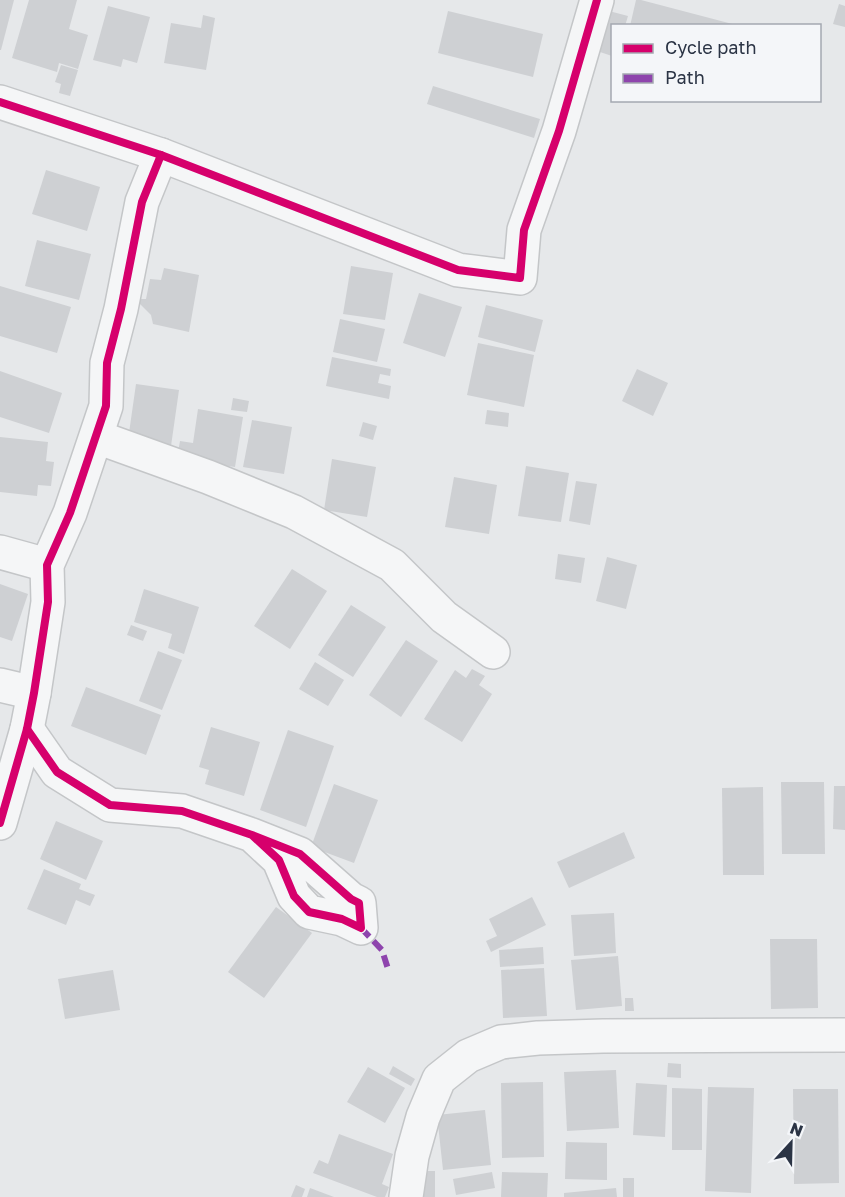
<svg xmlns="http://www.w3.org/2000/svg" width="845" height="1197" font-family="'Golos Text',sans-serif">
	<rect width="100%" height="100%" fill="#e6e8ea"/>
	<!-- building -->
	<g fill="#ced0d3">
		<polygon points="0,0 14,0 1,50 0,50"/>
		<polygon points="29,0 77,0 69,29 88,35 78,69 59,63 57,72 12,58"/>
		<polygon points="636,0 641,0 740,26 630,26"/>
		<polygon points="839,4 845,6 845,27 833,24"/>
		<polygon points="108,6 150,17 137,63 123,59 121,67 93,60"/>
		<polygon points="448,11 543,34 533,77 438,53"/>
		<polygon points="609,11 628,16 625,26 612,26 612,56 597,51"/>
		<polygon points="203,15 215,18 206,70 164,63 171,23 201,28"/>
		<polygon points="61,65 78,70 70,96 59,93 61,84 55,82"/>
		<polygon points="433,86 540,119 534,138 427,104"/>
		<polygon points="46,170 100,187 87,231 32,214"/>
		<polygon points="37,240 91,254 79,300 25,286"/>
		<polygon points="351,266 393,273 385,320 343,314"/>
		<polygon points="164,268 199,275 189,332 153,324 151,315 135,299 146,299 150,279 161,280"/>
		<polygon points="0,286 71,307 57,353 0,336"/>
		<polygon points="419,293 462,307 445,357 403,343"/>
		<polygon points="486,305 543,320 535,352 478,337"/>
		<polygon points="340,319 385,329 377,362 333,352"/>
		<polygon points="478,343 534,355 524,407 467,395"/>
		<polygon points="332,357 391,369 390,376 380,374 378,383 391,386 389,399 326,386"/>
		<polygon points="637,369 668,383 653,416 622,401"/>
		<polygon points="0,371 62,393 49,433 0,417"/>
		<polygon points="136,384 179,390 170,453 127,447"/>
		<polygon points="233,398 249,401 247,412 231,410"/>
		<polygon points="198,409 243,417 235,467 177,458 180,441 193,443"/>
		<polygon points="487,410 509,413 508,427 485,424"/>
		<polygon points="252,420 292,427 284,474 243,467"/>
		<polygon points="363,422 377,426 373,440 359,436"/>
		<polygon points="0,437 48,442 46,461 54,462 51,486 38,485 37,496 0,492"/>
		<polygon points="332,459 376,467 367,517 324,510"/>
		<polygon points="526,466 569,473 561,522 518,516"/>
		<polygon points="454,477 497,485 489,534 445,527"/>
		<polygon points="576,481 597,484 590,525 569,521"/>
		<polygon points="558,554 585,558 581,583 555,579"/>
		<polygon points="607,557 637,565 626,609 596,601"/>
		<polygon points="292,569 327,591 290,649 254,626"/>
		<polygon points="0,584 28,594 12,641 0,637"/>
		<polygon points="144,589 199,607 184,654 168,648 172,634 134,622"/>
		<polygon points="351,605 386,627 353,677 318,655"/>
		<polygon points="131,625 147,631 143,641 127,635"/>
		<polygon points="406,640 438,661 401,717 369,695"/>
		<polygon points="158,651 182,660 162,710 139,701"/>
		<polygon points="315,662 344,680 328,706 299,689"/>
		<polygon points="472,669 485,676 479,685 492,694 462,742 424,719 455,670 466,678"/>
		<polygon points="86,687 161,715 146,755 71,726"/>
		<polygon points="211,727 260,742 244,796 205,784 209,770 199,767"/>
		<polygon points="288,730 334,746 306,827 260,810"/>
		<polygon points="781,782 824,782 825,854 782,854"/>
		<polygon points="334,784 378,800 354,863 311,847"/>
		<polygon points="834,786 845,786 845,830 833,829"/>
		<polygon points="763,787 764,875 723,875 722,788"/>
		<polygon points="56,821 103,841 86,880 40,859"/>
		<polygon points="624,832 635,858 569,888 557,862"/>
		<polygon points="44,869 81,884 79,889 95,895 90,906 76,900 66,925 27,909"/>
		<polygon points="532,897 546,925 491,952 486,941 497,936 489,919"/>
		<polygon points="276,907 312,933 264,998 228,972"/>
		<polygon points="614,913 616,953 574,956 571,915"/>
		<polygon points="770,939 817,939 818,1008 771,1009"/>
		<polygon points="543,947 544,964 500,967 499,950"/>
		<polygon points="618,956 622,1006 576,1010 571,960"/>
		<polygon points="544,968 547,1016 503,1018 501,970"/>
		<polygon points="113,970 120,1010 65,1019 58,979"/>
		<polygon points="625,998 633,998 634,1011 625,1011"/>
		<polygon points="668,1063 681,1064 681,1078 667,1077"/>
		<polygon points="393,1066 415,1079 411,1086 389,1074"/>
		<polygon points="368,1067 405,1088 385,1123 347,1102"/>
		<polygon points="616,1070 619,1128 567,1131 564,1072"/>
		<polygon points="543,1082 544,1157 502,1158 501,1083"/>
		<polygon points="636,1083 667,1085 665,1137 633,1135"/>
		<polygon points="708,1087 754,1088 751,1193 705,1191"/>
		<polygon points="672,1088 702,1089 702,1150 672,1150"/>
		<polygon points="793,1089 838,1089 839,1183 794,1184"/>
		<polygon points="485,1110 491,1165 443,1170 437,1115"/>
		<polygon points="339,1134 393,1154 382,1184 389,1187 385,1197 377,1197 313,1173 319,1160 328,1164"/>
		<polygon points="566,1142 607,1143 607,1180 565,1179"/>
		<rect x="420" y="1171" width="15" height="26"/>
		<polygon points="492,1172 495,1188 456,1195 453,1179"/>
		<polygon points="502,1172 548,1173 547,1197 501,1197"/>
		<rect x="623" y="1178" width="11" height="19"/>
		<polygon points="296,1185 305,1189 302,1197 291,1197"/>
		<polygon points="310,1188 334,1197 307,1197"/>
		<polygon points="616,1188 617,1197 564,1197 564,1193"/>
	</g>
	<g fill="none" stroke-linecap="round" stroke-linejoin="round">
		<defs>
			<g id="minor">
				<polyline points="0,102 161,155 458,270 520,278 524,230 559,131 597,0"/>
				<polyline points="97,437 208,477 294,512 392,565 444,617 493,652"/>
				<polyline points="0,552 47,565"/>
				<polyline points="0,685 34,693"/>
				<polyline points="27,729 57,772 110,805 182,811 252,835 279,860 294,896 309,912 342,919 361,928 359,903 351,899 300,854 252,835"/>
				<polyline points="0,823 27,729 34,693 48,602 47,565 70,513 106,406 107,363 121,309 142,202 161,155"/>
				<polyline points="406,1197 412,1156 423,1117 439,1079 468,1056 501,1042 538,1038 603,1036 845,1035"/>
			</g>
		</defs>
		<!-- minor casing -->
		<use href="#minor" stroke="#c4c6c8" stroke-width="36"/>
		<!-- minor -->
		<use href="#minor" stroke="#f5f6f7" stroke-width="33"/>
		<!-- quiet -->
		<polyline stroke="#8e44ad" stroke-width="6" stroke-dasharray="12 6" stroke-linecap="butt" points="361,928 382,950 389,972"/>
		<defs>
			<g id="cycleway">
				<polyline points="0,102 161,155 458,270 520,278 524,230 559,131 597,0"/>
				<polyline points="27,729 57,772 110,805 182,811 252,835 279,860 294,896 309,912 342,919 361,928 359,903 351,899 300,854 252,835"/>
				<polyline points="0,823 27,729 34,693 48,602 47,565 70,513 106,406 107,363 121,309 142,202 161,155"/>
			</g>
		</defs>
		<!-- cycleway casing -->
		<use href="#cycleway" stroke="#f4f6f9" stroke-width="11"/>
		<!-- cycleway -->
		<use href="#cycleway" stroke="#d6006c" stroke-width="8"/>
	</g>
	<!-- legend -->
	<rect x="611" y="24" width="210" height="78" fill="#f4f6f9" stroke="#a4a8b1" stroke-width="1.5"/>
	<rect x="623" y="44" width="30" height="9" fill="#d6006c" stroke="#a4a8b1" stroke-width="1.5"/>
	<text x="665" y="54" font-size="18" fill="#2b3445">Cycle path</text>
	<rect x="623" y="74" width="30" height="9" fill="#8e44ad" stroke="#a4a8b1" stroke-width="1.5"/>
	<text x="665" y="84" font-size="18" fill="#2b3445">Path</text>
	<!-- north arrow -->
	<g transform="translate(791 1143) rotate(22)" stroke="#f4f6f9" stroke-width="4.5" paint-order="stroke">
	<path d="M0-4.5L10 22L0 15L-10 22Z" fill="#2b3445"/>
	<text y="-9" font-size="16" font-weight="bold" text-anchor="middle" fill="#2b3445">N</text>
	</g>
</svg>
